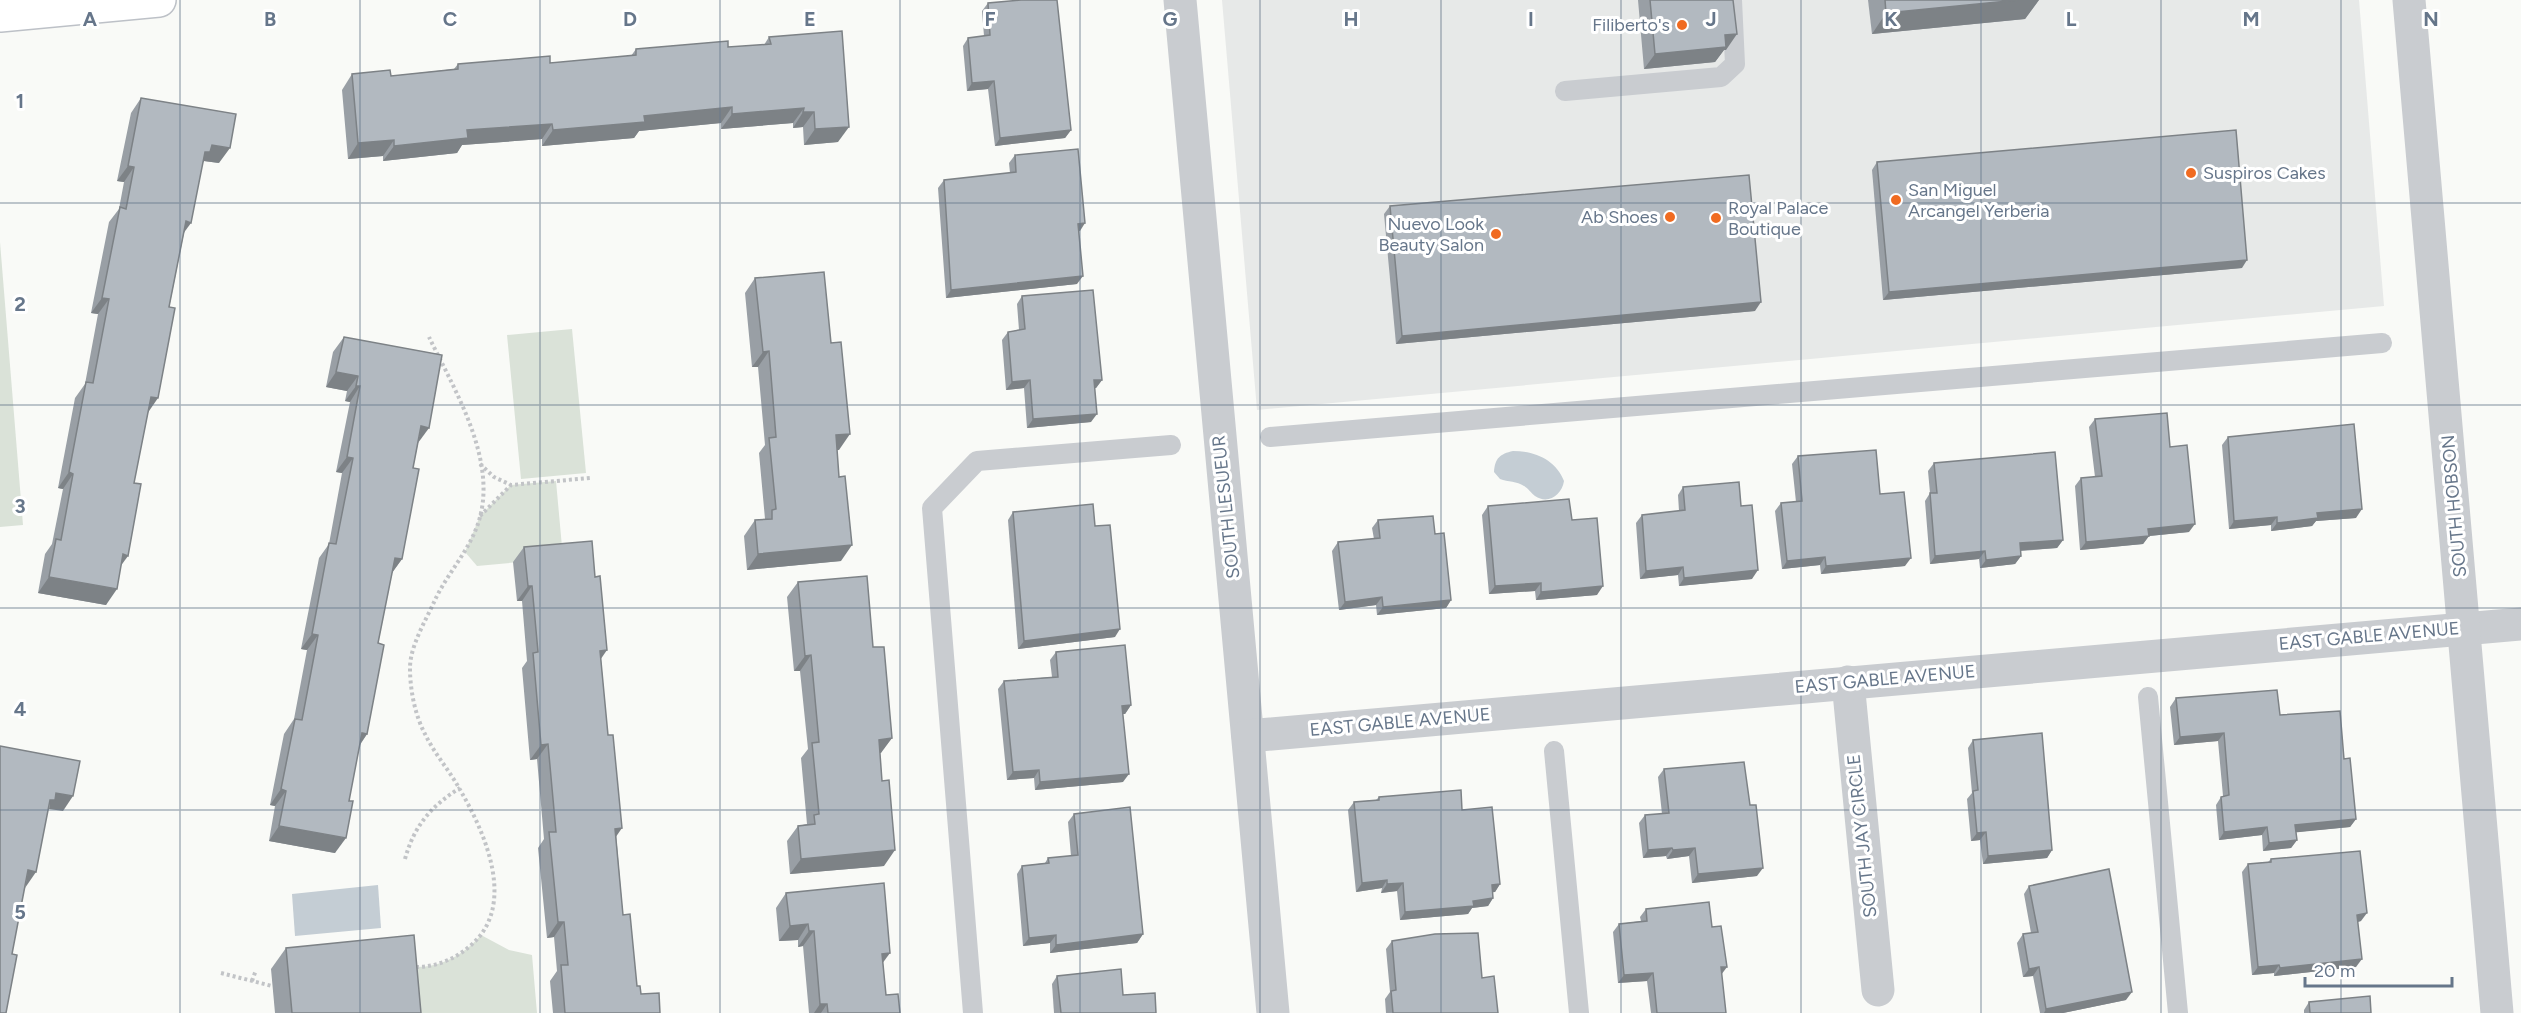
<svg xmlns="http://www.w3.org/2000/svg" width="2521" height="1013" font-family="Figtree,sans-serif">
	<rect width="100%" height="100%" fill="#f9faf7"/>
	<!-- built -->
	<polygon fill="#e7e9e8" points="1222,0 2359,0 2384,306 1257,410"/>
	<!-- green -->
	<g fill="#dae2d8">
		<polygon points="0,242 23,525 0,527"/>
		<polygon points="572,329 586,473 521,479 507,335"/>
		<polygon points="556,481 563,558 477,566 465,552 480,516 511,485"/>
		<path d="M481,935L509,950L532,955L537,1013H420L416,967C442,967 465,954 481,935Z"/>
	</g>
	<!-- water -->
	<g fill="#c4cdd4">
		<path d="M1513,451C1535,451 1556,460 1564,481C1562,495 1548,505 1535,496C1531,493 1528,488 1524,486C1517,481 1508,482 1500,479L1494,472C1495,458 1500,454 1513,451Z"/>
		<polygon points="378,885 381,928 295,936 292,894"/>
	</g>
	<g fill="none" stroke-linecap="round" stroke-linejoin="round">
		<defs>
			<polyline id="secondary" points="0,15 159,0"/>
		</defs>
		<!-- secondary casing -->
		<use href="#secondary" stroke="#bdc1c7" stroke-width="36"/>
		<!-- path -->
		<g stroke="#c2c4c7" stroke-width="4" stroke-dasharray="3 3" stroke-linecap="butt">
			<polyline points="480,464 494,477 511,485 590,478"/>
			<polyline points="480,516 511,485"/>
			<path d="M405,859C414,826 431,806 460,788"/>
			<path d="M416,967C436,967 455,959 470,946C518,906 485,832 459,788C449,770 434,753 425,734C415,715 410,690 410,668C410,646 426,620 435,600C448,572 472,548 480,517C496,457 454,389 429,337"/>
			<polyline points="221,973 272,986"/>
			<polyline points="252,981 256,970"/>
		</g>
		<!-- service -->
		<g stroke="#c9ccd0" stroke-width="20">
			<polyline points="1565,91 1721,77 1735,64 1732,0"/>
			<polyline points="1270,437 2382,343"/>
			<polyline points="2148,697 2178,1013"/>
			<polyline points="1554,751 1579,1013"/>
			<polyline points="973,1013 932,508 977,461 1171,445"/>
		</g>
		<!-- minor -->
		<g stroke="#c9ccd0" stroke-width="33">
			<polyline points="1180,0 1273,1013"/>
			<polyline points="1848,682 1878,990"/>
			<polyline points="1248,736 2521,624"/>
		</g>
		<!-- tertiary -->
		<polyline stroke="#c9ccd0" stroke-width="33" points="2409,0 2497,1013"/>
		<!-- secondary -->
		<use href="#secondary" stroke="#fff" stroke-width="33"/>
	</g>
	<!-- wall -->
	<g fill="#999fa5">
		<polygon points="1638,0 1733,0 1726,50 1724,50 1715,62 1644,69"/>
		<polygon points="1868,0 2039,0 2025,19 1872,34"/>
		<polygon points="988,3 1071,130 1065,138 995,146 988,89 967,91 963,46 968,38 984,36 982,11"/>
		<polygon points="769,37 838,142 804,145 803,127 793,128 793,123 721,129 721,123 639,131 634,138 542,146 542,139 462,145 457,153 383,161 383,156 348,159 342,90 352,74 391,76 454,69 458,64 550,63 631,56 636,49 728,47 764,45"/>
		<polygon points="141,98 219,163 204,161 203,162 184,233 134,483 121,565 106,605 38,593 45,554 52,544 63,489 58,488 75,398 85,384 98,314 91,313 109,222 119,209 124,182 117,181 131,113"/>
		<polygon points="1015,155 1080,231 1079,231 1077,284 946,298 938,188 944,180 1010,173 1009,163"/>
		<polygon points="1877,162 2242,268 1883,300 1872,170"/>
		<polygon points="1390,206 1755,311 1396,344 1384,214"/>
		<polygon points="755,278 839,450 837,450 841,561 747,570 744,536 755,520 765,519 759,453 765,445 758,367 752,367 745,293"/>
		<polygon points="1022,296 1102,380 1096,388 1094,388 1091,422 1027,428 1024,388 1006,390 1002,340 1008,332 1019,330 1017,304"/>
		<polygon points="344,337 418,443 413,468 402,559 392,573 378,643 367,734 360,745 335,853 269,841 275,806 270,805 284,734 294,719 307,650 301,649 319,558 329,544 342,473 336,472 350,402 345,401 347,391 326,387 333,352"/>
		<polygon points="2095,419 2170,447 2189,532 2149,536 2143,544 2080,550 2075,486 2081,478 2095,477 2089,427"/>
		<polygon points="2228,437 2356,518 2316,521 2312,526 2271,531 2271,525 2229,529 2222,445"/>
		<polygon points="1798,456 1880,494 1905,566 1821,574 1820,565 1782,569 1775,511 1781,503 1796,502 1792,464"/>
		<polygon points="1934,463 2063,540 2057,548 2021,551 2021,556 2015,564 1980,568 1979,559 1930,564 1925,501 1930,493 1928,471"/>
		<polygon points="1683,487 1741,506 1752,579 1679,586 1678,575 1640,579 1636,523 1642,515 1679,511 1678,495"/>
		<polygon points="1488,506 1572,520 1597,595 1536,600 1535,591 1489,594 1482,515"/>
		<polygon points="1013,512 1095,526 1115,637 1018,649 1008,520"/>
		<polygon points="1378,520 1435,534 1451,600 1446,608 1377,615 1376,605 1339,610 1332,551 1338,542 1374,539 1372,528"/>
		<polygon points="524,547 601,659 623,915 637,986 641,994 660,1013 553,1013 550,981 557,971 554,937 547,938 538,848 544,839 537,759 530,760 522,668 527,661 522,601 517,601 513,562"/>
		<polygon points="798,582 873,647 892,738 880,753 884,866 790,874 787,841 798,826 807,824 801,758 808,749 800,671 794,671 787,597"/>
		<polygon points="1056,652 1131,705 1125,714 1123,714 1123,782 1035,790 1034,778 1007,780 998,689 1004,681 1052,677 1050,660"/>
		<polygon points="2176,698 2280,715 2344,759 2356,819 2350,827 2296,832 2297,840 2291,848 2263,851 2262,835 2219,840 2216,805 2221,797 2223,796 2218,741 2174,745 2170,707"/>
		<polygon points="1973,740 2052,850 2047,858 1983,864 1980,840 1971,841 1967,799 1972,793 1968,748"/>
		<polygon points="1664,769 1757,876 1692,883 1689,856 1667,859 1666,856 1643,858 1639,823 1645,815 1662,814 1658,777"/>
		<polygon points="1379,797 1462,810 1500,884 1495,892 1493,892 1493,898 1488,906 1472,908 1468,914 1400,920 1397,891 1381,893 1382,888 1356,892 1348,810 1354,802 1376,800"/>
		<polygon points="1074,814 1143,934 1137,943 1050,953 1050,943 1023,946 1017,874 1022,866 1045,863 1048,858 1071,856 1068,822"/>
		<polygon points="2271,859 2361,921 2358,922 2356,967 2274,976 2274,973 2252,975 2242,872 2248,864 2268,862"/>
		<polygon points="2029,886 2126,1000 2063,1013 2040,1013 2033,976 2023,977 2017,943 2023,934 2031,933 2024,894"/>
		<polygon points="786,893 883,963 886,995 900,1013 809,1013 803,946 798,947 798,940 779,941 776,908"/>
		<polygon points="1646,909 1712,927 1721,974 1726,1013 1651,1013 1647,981 1618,983 1613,932 1619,924 1641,921 1640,917"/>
		<polygon points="1392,941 1482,978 1498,1013 1386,1013 1385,999 1390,992 1386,949"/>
		<polygon points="286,948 421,1013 275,1013 271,969"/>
		<polygon points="1057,976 1123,995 1156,1013 1054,1013 1052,984"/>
		<polygon points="2309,1002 2371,1013 2304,1013 2304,1010"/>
	</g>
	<!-- shaded-wall -->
	<g fill="#7d8286">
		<polygon points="2018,0 2039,0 2025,19 1872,34 1886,13"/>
		<polygon points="1737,34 1726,50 1724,50 1715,62 1644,69 1655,54 1725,35"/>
		<polygon points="994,81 988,89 967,91 972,83"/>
		<polygon points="732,107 721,123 639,131 634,138 542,146 553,130 644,116"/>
		<polygon points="804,108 793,123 721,129 732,114"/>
		<polygon points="803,112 814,112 803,127 793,128"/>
		<polygon points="552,124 542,139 462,145 457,153 383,161 394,146 467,130"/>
		<polygon points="849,127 838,142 804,145 815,129"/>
		<polygon points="1071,130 1065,138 995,146 1000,138"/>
		<polygon points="394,140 383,156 348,159 358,143"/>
		<polygon points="212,145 230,148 219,163 204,161 199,168 205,152"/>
		<polygon points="128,166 134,167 124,182 117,181"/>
		<polygon points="186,221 191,223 180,238"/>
		<polygon points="1085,223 1080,231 1072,232 1078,224"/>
		<polygon points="2247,260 2242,268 1883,300 1889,292"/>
		<polygon points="1083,276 1077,284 946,298 951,290"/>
		<polygon points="102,298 109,299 98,314 91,313"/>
		<polygon points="1761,302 1755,311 1396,344 1402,336"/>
		<polygon points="769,351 758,367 752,367 763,352"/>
		<polygon points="336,372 358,376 347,391 326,387"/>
		<polygon points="1030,380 1024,388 1006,390 1012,382"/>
		<polygon points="1094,380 1102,380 1096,388 1088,389"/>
		<polygon points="356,386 360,386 350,402 345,401"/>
		<polygon points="151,397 158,398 147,414"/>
		<polygon points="1097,414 1091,422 1027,428 1033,419"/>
		<polygon points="421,426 429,428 418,443"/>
		<polygon points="850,434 839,450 825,451 836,435"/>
		<polygon points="347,457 353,458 342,473 336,472"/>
		<polygon points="69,472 73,474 63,489 58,488"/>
		<polygon points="2362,509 2356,518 2316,521 2312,526 2271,531 2277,523 2317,513"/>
		<polygon points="2277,517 2271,525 2229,529 2234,521"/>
		<polygon points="2195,524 2189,532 2149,536 2143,544 2080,550 2086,542 2148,529"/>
		<polygon points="2063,540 2057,548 2014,551 2020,543"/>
		<polygon points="852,545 841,561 747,570 758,554"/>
		<polygon points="1985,551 1979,559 1930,564 1935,556"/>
		<polygon points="123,554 128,556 117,571"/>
		<polygon points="2021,556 2015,564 1980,568 1986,560"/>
		<polygon points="1825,557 1820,565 1782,569 1787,561"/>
		<polygon points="395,558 402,559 391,574"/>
		<polygon points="1911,558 1905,566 1821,574 1826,566"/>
		<polygon points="1683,567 1678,575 1640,579 1646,571"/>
		<polygon points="1758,570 1752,579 1679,586 1684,578"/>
		<polygon points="49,577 117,589 106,605 38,593"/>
		<polygon points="1541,583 1535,591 1489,594 1495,586"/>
		<polygon points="528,586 532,586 522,601 517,601"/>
		<polygon points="1603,586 1597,595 1536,600 1541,592"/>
		<polygon points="1382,597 1376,605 1339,610 1345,602"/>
		<polygon points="1451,600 1446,608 1377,615 1383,607"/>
		<polygon points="1120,629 1115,637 1018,649 1024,641"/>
		<polygon points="312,634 318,635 307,650 301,649"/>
		<polygon points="607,650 596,666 600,651"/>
		<polygon points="811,655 800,671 794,671 805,656"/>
		<polygon points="1131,705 1125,714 1117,714 1122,706"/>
		<polygon points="362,733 367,734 356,750"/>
		<polygon points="2224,733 2218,741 2174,745 2180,737"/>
		<polygon points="892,738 881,753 868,755 879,740"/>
		<polygon points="548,744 537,759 530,760 541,745"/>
		<polygon points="1039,770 1034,778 1007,780 1013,772"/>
		<polygon points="1129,774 1123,782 1035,790 1040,782"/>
		<polygon points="281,789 286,791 275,806 270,805"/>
		<polygon points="56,793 73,796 63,811 49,809 50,800"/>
		<polygon points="2356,819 2350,827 2290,833 2295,825"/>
		<polygon points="279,826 346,838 335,853 269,841"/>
		<polygon points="2267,827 2262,835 2219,840 2224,832"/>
		<polygon points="622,828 611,844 615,829"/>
		<polygon points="1986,832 1980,840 1971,841 1977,833"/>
		<polygon points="2297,840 2291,848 2263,851 2269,843"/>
		<polygon points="1672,848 1666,856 1643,858 1648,850"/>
		<polygon points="1695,848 1689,856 1667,859 1673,850"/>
		<polygon points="895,850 884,866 790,874 801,859"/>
		<polygon points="2052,850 2047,858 1983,864 1988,856"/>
		<polygon points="1763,868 1757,876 1692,883 1698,874"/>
		<polygon points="28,870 36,872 25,888"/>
		<polygon points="1387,880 1382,888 1356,892 1362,883"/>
		<polygon points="1403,883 1397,891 1381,893 1387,884"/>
		<polygon points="1500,884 1495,892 1486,893 1492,885"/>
		<polygon points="1493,898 1488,906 1472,908 1468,914 1400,920 1405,912"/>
		<polygon points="2367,913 2361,921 2352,923 2357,915"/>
		<polygon points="558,922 564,922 554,937 547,938"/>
		<polygon points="808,924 798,940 779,941 790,926"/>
		<polygon points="809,931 814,931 803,946 798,947"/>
		<polygon points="1143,934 1137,943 1050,953 1056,945"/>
		<polygon points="1056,935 1050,943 1023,946 1029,938"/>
		<polygon points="890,953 879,968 882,954"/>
		<polygon points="2362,959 2356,967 2274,976 2280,968"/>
		<polygon points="2279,965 2274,973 2252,975 2258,967"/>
		<polygon points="1721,967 1727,967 1721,975"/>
		<polygon points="2039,967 2033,976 2023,977 2029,969"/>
		<polygon points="1653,973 1647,981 1618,983 1624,975"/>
		<polygon points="2132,992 2126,1000 2063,1013 2044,1013 2046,1009"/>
		<polygon points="820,1004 827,1004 821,1013 814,1013"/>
	</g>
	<!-- building -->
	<g fill="#b2b9c0" stroke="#7d8286" stroke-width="1.5">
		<polygon points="1021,0 1057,0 1071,130 1000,138 994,81 972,83 968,38 990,35 988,3"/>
		<polygon points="1650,0 1733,0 1737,34 1725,35 1726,47 1655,54"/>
		<polygon points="1885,0 2018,0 1886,13"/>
		<polygon points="842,31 849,127 815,129 814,112 803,112 804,108 732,114 732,107 644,116 645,122 553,130 552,124 467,130 468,138 394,146 394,140 358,143 352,74 390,70 391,76 458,69 458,64 550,56 550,63 636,55 636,49 728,41 728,47 771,44 769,37"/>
		<polygon points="141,98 236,114 230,148 212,145 210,152 205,152 191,223 186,221 169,307 175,308 158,398 151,397 134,483 141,484 128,556 123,554 117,589 49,577 56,539 61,540 73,474 69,472 86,382 93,383 109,299 102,298 120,207 126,209 134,167 128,166"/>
		<polygon points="2236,130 2247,260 1889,292 1877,162"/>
		<polygon points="1078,149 1085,223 1078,224 1083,276 951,290 944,180 1016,172 1015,155"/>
		<polygon points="1749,175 1761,302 1402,336 1390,206"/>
		<polygon points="824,272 831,343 841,342 850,434 836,435 839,477 845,476 852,545 758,554 755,520 772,519 772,510 776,509 769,438 776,437 769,351 763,352 755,278"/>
		<polygon points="1093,290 1102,380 1094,380 1097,414 1033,419 1030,380 1012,382 1008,332 1025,329 1022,296"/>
		<polygon points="344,337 442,355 429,428 421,426 413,468 419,469 402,559 395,558 378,643 384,645 367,734 362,733 349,801 353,801 346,838 279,826 286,791 281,789 295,719 302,720 318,635 312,634 329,543 336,544 353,458 347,457 360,386 356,386 358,376 336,372"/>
		<polygon points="2167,413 2170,447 2187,445 2195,524 2148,529 2149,536 2086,542 2081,478 2102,476 2095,419"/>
		<polygon points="2354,424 2362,509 2317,513 2318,518 2277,523 2277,517 2234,521 2228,437"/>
		<polygon points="1876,450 1880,494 1904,492 1911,558 1826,566 1825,557 1787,561 1781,503 1802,501 1798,456"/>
		<polygon points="2055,452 2063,540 2020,543 2021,556 1986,560 1985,551 1935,556 1930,493 1937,493 1934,463"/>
		<polygon points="1739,482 1741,506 1752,505 1758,570 1684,578 1683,567 1646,571 1642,515 1685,510 1683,487"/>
		<polygon points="1569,499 1572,520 1597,518 1603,586 1541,592 1541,583 1495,586 1488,506"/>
		<polygon points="1093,504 1095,526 1110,525 1120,629 1024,641 1013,512"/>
		<polygon points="1433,516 1435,534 1444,533 1451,600 1383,607 1382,597 1345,602 1338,542 1380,538 1378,520"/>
		<polygon points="592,541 595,577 600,576 607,650 600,651 608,735 613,735 622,828 615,829 623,915 630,914 637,986 640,986 641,994 659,993 660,1013 565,1013 561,965 568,965 564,922 558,922 549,832 556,832 548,744 541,745 533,653 538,652 532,586 528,586 524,547"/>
		<polygon points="867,576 873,647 884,647 892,738 879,740 882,781 889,780 895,850 801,859 798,826 815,824 814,815 819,814 812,743 819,742 811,655 805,656 798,582"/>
		<polygon points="1125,645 1131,705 1122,706 1129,774 1040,782 1039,770 1013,772 1004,681 1058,677 1056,652"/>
		<polygon points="2277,690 2280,715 2340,711 2344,759 2350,758 2356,819 2295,825 2297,840 2269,843 2267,827 2224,832 2221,797 2229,795 2224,733 2180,737 2176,698"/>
		<polygon points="2042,733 2052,850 1988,856 1986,832 1977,833 1973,791 1978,790 1973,740"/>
		<polygon points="0,746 80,761 73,796 56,793 55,800 50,800 36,872 28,870 12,954 17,955 6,1013 0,1013"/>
		<polygon points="1744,762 1750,805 1756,805 1763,868 1698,874 1695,848 1673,850 1672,848 1648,850 1645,815 1669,813 1664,769"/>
		<polygon points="1461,790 1462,810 1492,807 1500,884 1492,885 1493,898 1473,901 1474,906 1405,912 1403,883 1387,884 1387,880 1362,883 1354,802 1379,800 1379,797"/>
		<polygon points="1130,807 1143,934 1056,945 1056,935 1029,938 1022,866 1049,863 1048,858 1078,855 1074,814"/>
		<polygon points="2360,851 2367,913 2357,915 2362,959 2280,968 2279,965 2258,967 2248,864 2271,862 2271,859"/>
		<polygon points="2109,869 2132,992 2046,1009 2039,967 2029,969 2023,934 2038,932 2029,886"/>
		<polygon points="884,883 890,953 882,954 886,995 898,994 900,1013 828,1013 827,1004 820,1004 814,931 809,931 808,924 790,926 786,893"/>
		<polygon points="1709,902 1712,927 1721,926 1727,967 1721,967 1726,1013 1657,1013 1653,973 1624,975 1619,924 1647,921 1646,909"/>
		<polygon points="1478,933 1482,978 1494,976 1498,1013 1393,1013 1391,991 1396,990 1392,941 1435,934"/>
		<polygon points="414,935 421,1013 292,1013 286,948"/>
		<polygon points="1121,969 1123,995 1155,993 1156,1013 1061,1013 1057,976"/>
		<polygon points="2370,996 2371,1013 2310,1013 2309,1002"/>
	</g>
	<!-- grid -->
	<path fill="none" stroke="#66768a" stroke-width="1.5" stroke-opacity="0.55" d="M180,0V1013M360,0V1013M540,0V1013M720,0V1013M900,0V1013M1080,0V1013M1260,0V1013M1441,0V1013M1621,0V1013M1801,0V1013M1981,0V1013M2161,0V1013M2341,0V1013M0,203H2521M0,405H2521M0,608H2521M0,810H2521"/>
	<!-- markers -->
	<g fill="#f06b21" stroke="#fff" stroke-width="2">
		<circle cx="1682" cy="25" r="6"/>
		<circle cx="2191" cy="173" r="6"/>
		<circle cx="1896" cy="200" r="6"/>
		<circle cx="1670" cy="217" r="6"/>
		<circle cx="1716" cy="218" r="6"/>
		<circle cx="1496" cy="234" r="6"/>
	</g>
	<g text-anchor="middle" stroke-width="6" stroke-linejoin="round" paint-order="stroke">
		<!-- poi labels -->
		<g font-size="18" fill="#66768a" stroke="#fff" text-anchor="end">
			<text x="1670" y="31">Filiberto's</text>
			<text x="2203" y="179" text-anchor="start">Suspiros Cakes</text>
			<text x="1908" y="196" text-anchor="start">San Miguel<tspan x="1908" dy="21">Arcangel Yerberia</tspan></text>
			<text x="1728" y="214" text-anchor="start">Royal Palace<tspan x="1728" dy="21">Boutique</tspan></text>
			<text x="1658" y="223">Ab Shoes</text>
			<text x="1484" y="230">Nuevo Look<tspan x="1484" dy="21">Beauty Salon</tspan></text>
		</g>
		<!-- street labels -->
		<g font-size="18" fill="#66768a" stroke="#fff">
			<text transform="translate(2454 506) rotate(-95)" y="6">SOUTH HOBSON</text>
			<text transform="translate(1226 507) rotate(-96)" y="6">SOUTH LESUEUR</text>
			<text transform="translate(2369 636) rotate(-5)" y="6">EAST GABLE AVENUE</text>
			<text transform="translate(1885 679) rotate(-5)" y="6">EAST GABLE AVENUE</text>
			<text transform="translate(1400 722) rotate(-5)" y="6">EAST GABLE AVENUE</text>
			<text transform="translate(1862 836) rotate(-96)" y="6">SOUTH JAY CIRCLE</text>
		</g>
	</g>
	<g font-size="20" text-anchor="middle" font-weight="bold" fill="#66768a" stroke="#fff" stroke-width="6" stroke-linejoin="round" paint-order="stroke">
		<text x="90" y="26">A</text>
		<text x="270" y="26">B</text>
		<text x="450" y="26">C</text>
		<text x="630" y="26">D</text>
		<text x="810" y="26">E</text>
		<text x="990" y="26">F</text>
		<text x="1170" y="26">G</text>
		<text x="1351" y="26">H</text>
		<text x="1531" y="26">I</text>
		<text x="1711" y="26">J</text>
		<text x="1891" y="26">K</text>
		<text x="2071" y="26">L</text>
		<text x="2251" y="26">M</text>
		<text x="2431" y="26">N</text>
		<text x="20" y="108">1</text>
		<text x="20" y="311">2</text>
		<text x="20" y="513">3</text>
		<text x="20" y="716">4</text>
		<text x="20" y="919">5</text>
	</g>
	<!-- scale -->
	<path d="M2305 977v9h147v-9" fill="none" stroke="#66768a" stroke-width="3"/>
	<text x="2314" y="977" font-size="18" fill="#66768a" stroke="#ffffff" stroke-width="4.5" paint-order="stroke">20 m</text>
</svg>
